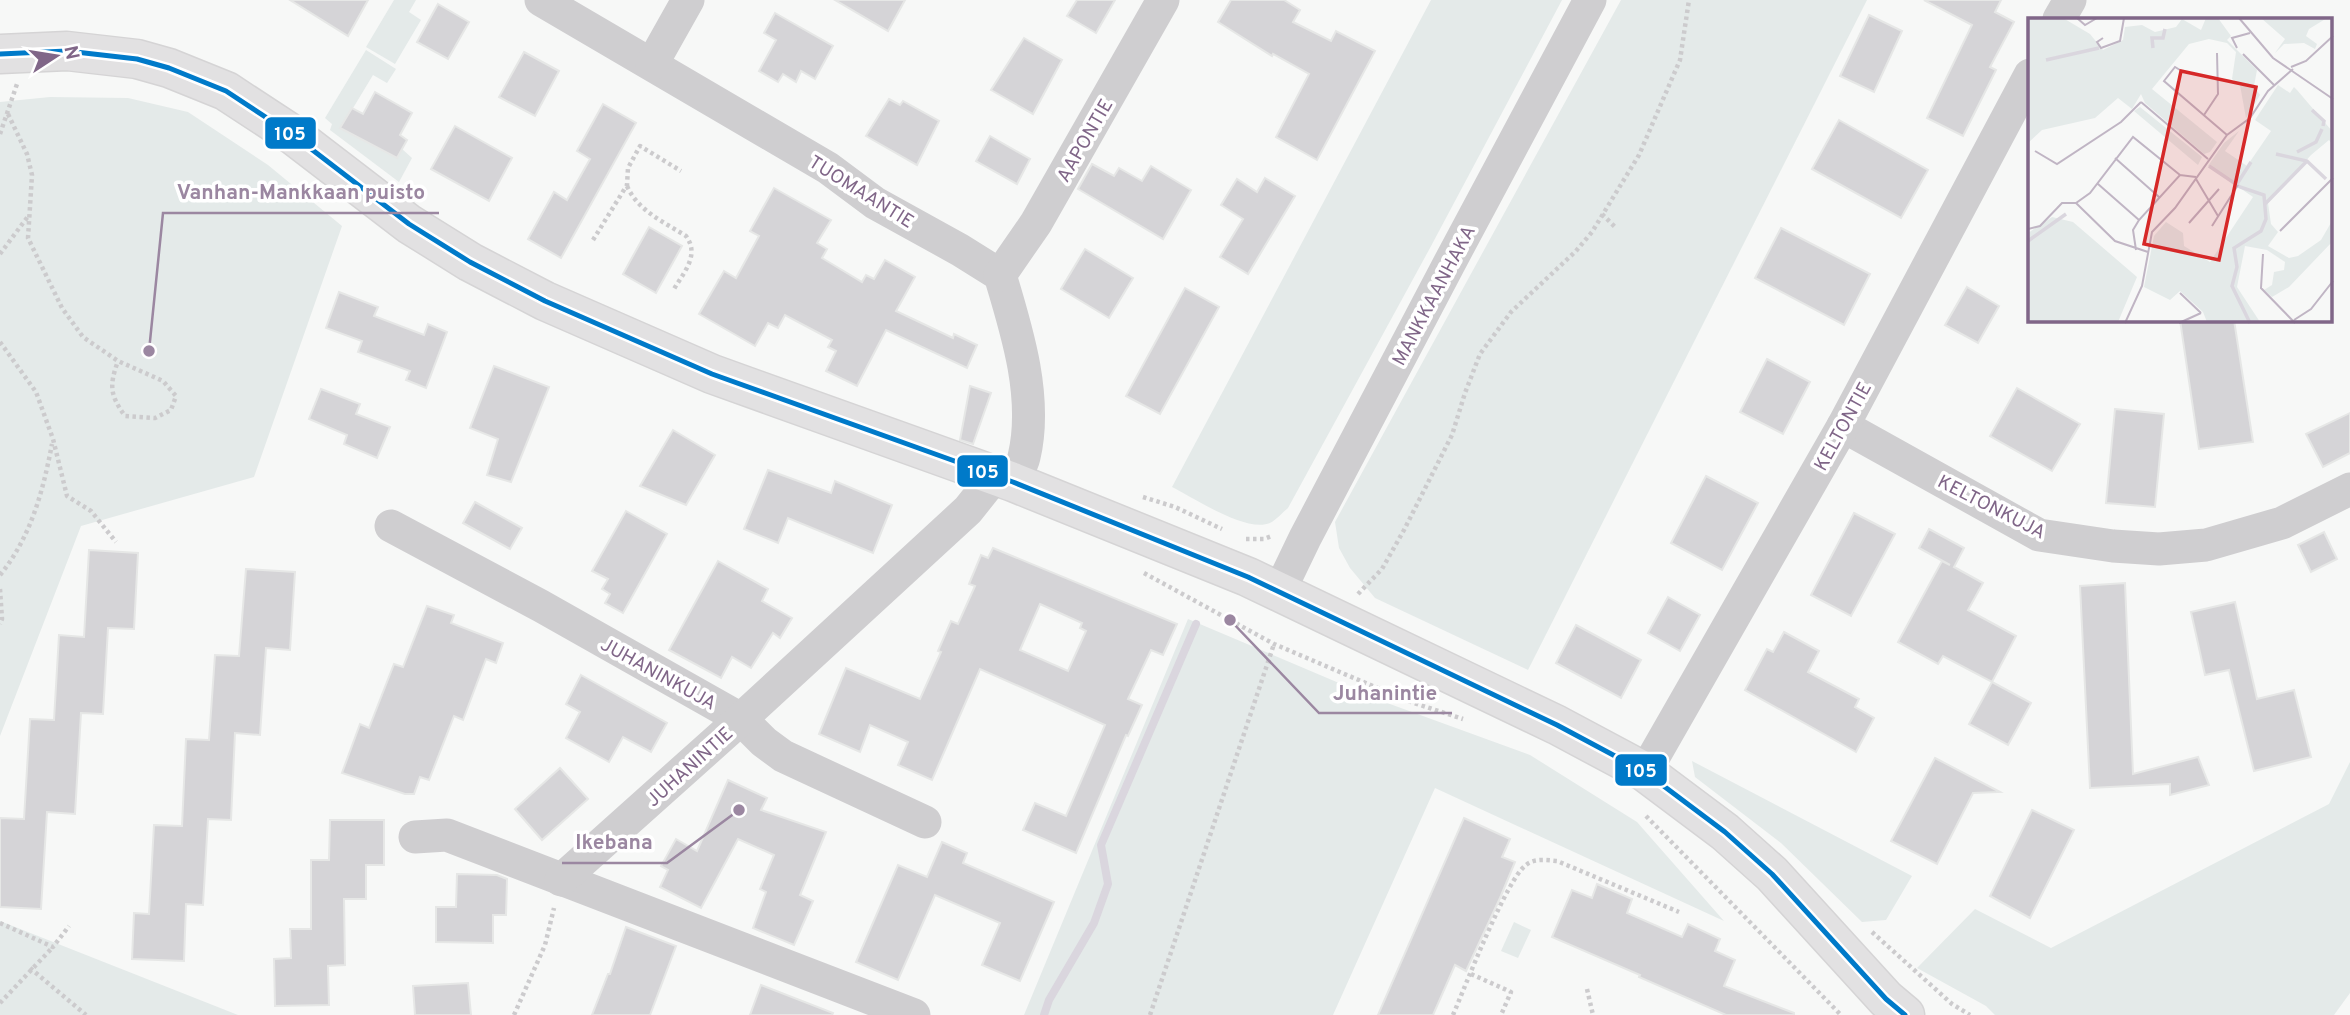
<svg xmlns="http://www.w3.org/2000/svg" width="2350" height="1015" font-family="Overpass,sans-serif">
	<rect width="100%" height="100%" fill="#f7f8f7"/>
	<!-- green -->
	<g fill="#e4eae9">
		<polygon points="394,0 416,0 409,12 421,20 395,64 366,47"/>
		<path d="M1431,0H1562L1430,248L1288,508C1283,512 1276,520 1270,523C1246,533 1194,498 1172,487Z"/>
		<polygon points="1621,0 1867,0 1528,670 1375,598 1350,568 1339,548 1335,522"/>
		<polygon points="366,50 396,69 387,83 373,75 341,128 397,157 402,149 412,158 399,182 330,130 332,124 325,118"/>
		<polygon points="50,97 128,98 188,112 268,165 342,226 254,477 81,526 0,736 0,102"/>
		<polygon points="1188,619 1379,700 1530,755 1637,822 1724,921 1435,788 1333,1015 1024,1015"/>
		<polygon points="1692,761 1912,876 1886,920 1862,922 1781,843 1695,777"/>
		<polygon points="2350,762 2350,993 2334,1015 1995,1015 1986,1006 1917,968 1975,909 2051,948 2329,804"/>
		<polygon points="0,921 238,1015 0,1015"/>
		<polygon points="1514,922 1531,930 1518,958 1501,951"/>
	</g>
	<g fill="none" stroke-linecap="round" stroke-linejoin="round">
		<!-- stream -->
		<polyline stroke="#dad6de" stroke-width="8" points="1044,1015 1049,1000 1094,923 1108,884 1101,845 1196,624"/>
	</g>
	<!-- building -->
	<g fill="#d5d4d7" stroke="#e6e7e6" stroke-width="2" fill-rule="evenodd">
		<polygon points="290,0 368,0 348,36"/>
		<polygon points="835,0 905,0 888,31"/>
		<polygon points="1077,0 1115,0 1096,33 1067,16"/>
		<polygon points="1231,0 1284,0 1300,10 1293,22 1331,41 1336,31 1375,51 1317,160 1276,137 1309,74 1273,54 1272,56 1218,22"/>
		<polygon points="1924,0 2001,0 1995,12 2014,22 1990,67 1996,70 1963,136 1927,118 1972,25"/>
		<polygon points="438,4 469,22 448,59 417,42"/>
		<polygon points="775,13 833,46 815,79 801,71 796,82 783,74 778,82 759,71 776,40 764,33"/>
		<polygon points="1869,15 1902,31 1874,92 1840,76"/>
		<polygon points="1024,38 1062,60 1033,114 991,90"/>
		<polygon points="524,52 559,71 535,116 499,97"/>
		<polygon points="375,92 412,113 400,135 407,140 397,158 340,128 352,108 363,114"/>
		<polygon points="889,99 900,105 903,101 939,121 917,165 866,136"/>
		<polygon points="603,104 636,123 561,258 528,239 554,192 567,200 590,159 577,151"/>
		<polygon points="1839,120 1928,170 1901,218 1812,169"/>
		<polygon points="455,126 512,158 489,201 431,169"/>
		<polygon points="990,136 1030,159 1017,184 976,161"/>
		<polygon points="1092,164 1114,176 1119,168 1142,181 1151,166 1191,190 1163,239 1078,189"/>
		<polygon points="1265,178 1295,196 1248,274 1220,257 1243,219 1221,205 1237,179 1257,192"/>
		<polygon points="774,188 831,220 817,243 827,249 822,258 862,282 866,275 874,279 885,260 915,277 896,311 953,338 954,334 977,345 967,368 886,330 857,386 826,371 836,351 828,347 832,340 785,315 778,328 768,323 755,346 699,314 724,271 736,278 759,236 750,231"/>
		<polygon points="649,227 682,246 656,293 623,274"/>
		<polygon points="1781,228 1870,274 1844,325 1755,278"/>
		<polygon points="1085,249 1133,278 1109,318 1061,289"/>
		<polygon points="1967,287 1999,306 1978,343 1945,325"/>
		<polygon points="1185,288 1219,307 1160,414 1126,396"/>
		<polygon points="339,292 378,307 374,316 424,335 428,324 447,332 426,388 406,380 410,371 358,352 362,341 326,328"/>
		<polygon points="2180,320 2234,320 2253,442 2199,449"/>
		<polygon points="1767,359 1810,382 1783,434 1740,412"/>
		<polygon points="494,366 549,387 511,482 487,475 498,439 470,428"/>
		<polygon points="970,386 991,393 973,444 960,440"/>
		<polygon points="2017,388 2080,424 2052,471 1990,436"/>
		<polygon points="321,389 360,404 356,414 390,427 377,458 344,444 347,435 309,419"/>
		<polygon points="2115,409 2164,414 2155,507 2106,503"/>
		<polygon points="2350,413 2350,453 2323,467 2306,434"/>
		<polygon points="673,430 715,455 686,505 640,486"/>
		<polygon points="768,470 831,493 835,481 892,505 873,553 788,518 778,543 744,529"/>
		<polygon points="1706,476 1758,503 1722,570 1671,543"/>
		<polygon points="475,502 522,528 510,549 463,523"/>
		<polygon points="626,511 667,534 623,613 605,603 610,594 602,589 608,579 592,571"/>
		<polygon points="1854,513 1895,534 1851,616 1811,595"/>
		<polygon points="1929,529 1964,548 1954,567 1983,583 1968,610 2016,636 1992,682 1943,656 1938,664 1898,642 1942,561 1950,565 1919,548"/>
		<polygon points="2324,532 2337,559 2311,572 2298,545"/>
		<path d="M993,548L1177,624L1163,655L1151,650L1128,699L1142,705L1128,736L1126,735L1076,853L1023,830L1035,803L1066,816L1105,725L1032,692L980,669L932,780L898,765L908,742L870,725L860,752L819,734L846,668L920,699L941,652L938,651L951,621L958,624L975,586L969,584L981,555L988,558ZM1040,604L1082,623L1080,628L1086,631L1068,671L1020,650Z"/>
		<polygon points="89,550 138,553 134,629 108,628 103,714 81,713 75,814 47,812 41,909 0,907 0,818 24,819 30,719 54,720 59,635 84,637"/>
		<polygon points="718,561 768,589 762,601 792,618 780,638 773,633 751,668 732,657 721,678 669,650"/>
		<polygon points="246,569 295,572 290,650 266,648 260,735 235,733 231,820 208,819 203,905 186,904 184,961 132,959 134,913 149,914 154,825 182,826 186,739 209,740 215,655 239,656"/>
		<polygon points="2125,583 2133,774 2198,757 2209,785 2170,795 2170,784 2090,788 2080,586"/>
		<polygon points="1668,597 1700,615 1680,651 1648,633"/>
		<polygon points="2235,602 2257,699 2294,690 2311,757 2254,771 2229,670 2205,675 2191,612"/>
		<polygon points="427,606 454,615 451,623 503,643 496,663 486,659 463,720 454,716 429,780 420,777 414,794 405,794 342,773 360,724 369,728 394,664 403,667"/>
		<polygon points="1576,625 1641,660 1621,698 1556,663"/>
		<polygon points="1784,632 1819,651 1808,672 1859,699 1855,707 1874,718 1856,752 1745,690 1767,649 1773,652"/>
		<polygon points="581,675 667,723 651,752 623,737 609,762 566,738 580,712 566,704"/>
		<polygon points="1992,682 2031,703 2008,745 1969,724"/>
		<polygon points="1935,758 2000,792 1973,793 1937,864 1891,841"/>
		<polygon points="560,768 588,799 542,840 515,809"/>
		<polygon points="728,780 767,798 761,810 826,832 800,895 813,901 794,945 753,928 766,892 760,889 774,855 738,839 701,908 660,887 668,870 661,866 676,839 697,851"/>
		<polygon points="2032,810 2074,830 2030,918 1990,896"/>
		<polygon points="1464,818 1510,839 1502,857 1515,862 1500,898 1466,971 1455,965 1433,1015 1378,1015"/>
		<polygon points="330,820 384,820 384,865 366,865 366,899 344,899 345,965 328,966 329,1005 275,1006 274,959 291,958 290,929 311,929 311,860 329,860"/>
		<polygon points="942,842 967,853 963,863 1054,902 1020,981 982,965 1000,923 935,895 898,980 856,962 898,865 927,877"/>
		<polygon points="457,874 497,875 507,879 506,915 493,915 493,943 436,942 436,907 456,907"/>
		<polygon points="1597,884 1632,899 1627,913 1682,937 1688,924 1720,939 1715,951 1735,960 1724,986 1794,1013 1794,1015 1726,1015 1639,977 1640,975 1552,937 1572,890 1592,898"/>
		<polygon points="626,927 676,946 650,1015 592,1015 608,974 610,974"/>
		<polygon points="468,983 471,1015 415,1015 413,986"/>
		<polygon points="761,985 833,1013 832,1015 750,1015"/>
	</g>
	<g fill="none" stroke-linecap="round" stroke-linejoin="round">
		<defs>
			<polyline id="major" points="0,54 67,51 137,59 169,68 226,91 293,135 409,224 470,262 545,301 712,374 1013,482 1248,577 1557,725 1645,772 1725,832 1772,874 1886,999 1905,1015"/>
		</defs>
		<!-- major casing -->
		<use href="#major" stroke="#d5d4d5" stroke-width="41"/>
		<!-- path -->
		<g stroke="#cccbcd" stroke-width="4.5" stroke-dasharray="3.5 3.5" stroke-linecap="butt">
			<path d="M8,114L27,154L32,175L28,238L62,308L83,337L118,361L163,381L176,396L171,410L155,418L125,416C110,395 109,386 118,361"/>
			<polyline points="0,134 17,84"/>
			<path d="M627,186C638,211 664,222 686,236C700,255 684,272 674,289"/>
			<polyline points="1602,214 1615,227"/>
			<polyline points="593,240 627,185 628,168 640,146 681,171"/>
			<polyline points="0,254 29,215"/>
			<polyline points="0,342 36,392 53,439 67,496 91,511 116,542"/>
			<polyline points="1143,497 1175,507 1222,529"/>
			<polyline points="1246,539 1264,539 1272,536"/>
			<polyline points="1144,573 1274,644 1408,701 1463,719"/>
			<path d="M0,575C31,537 43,491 52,444"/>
			<polyline points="0,589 2,619 0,624"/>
			<polyline points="1358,594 1382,569 1404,530 1452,435 1465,393 1480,354 1511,312 1576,251 1592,232 1639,155 1680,60 1689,0"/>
			<polyline points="1646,816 1841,1015"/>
			<polyline points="0,923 53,947 69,926"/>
			<polyline points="1872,932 1952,1004 1970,1015"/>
			<polyline points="30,968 86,1015"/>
			<polyline points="1471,974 1511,992 1501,1015"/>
			<polyline points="1587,989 1593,1015"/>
			<polyline points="0,1003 53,947"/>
			<polyline points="514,1015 545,945 554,908"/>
			<polyline points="1150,1015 1274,644"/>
			<path d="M1453,1015C1465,987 1507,878 1526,865C1535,858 1546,860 1557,861L1679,912"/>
		</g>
		<!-- minor -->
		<g stroke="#cfced0" stroke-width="33">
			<path d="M541,0L828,168L875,203L960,250L1000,275C1017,331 1038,398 1024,457C1022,466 1016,474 1013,482"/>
			<polyline points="2059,19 2070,0"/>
			<polyline points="652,64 688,0"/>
			<polyline points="1000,275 1036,223 1163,0"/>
			<polyline points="1843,426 2039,535 2113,546 2159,549 2206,545 2282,523 2350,489"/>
			<polyline points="391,526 541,606 741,719 764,742 783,756 925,822"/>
			<polyline points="1279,592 1305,538 1450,262 1590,0"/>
			<polyline points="1645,772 1843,426 2030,75"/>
			<polyline points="415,837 447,835 914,1015"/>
			<polyline points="561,880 741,719 968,510 995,476"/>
		</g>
		<!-- major -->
		<use href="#major" stroke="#e2e1e2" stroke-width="38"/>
		<defs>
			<polyline id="bus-1" points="0,54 67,51 137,59 169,68 226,91 293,135 409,224 470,262 545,301 712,374 1013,482 1248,577 1557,725 1645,772 1725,832 1772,874 1886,999 1905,1015"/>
		</defs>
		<!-- bus-1 casing -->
		<use href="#bus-1" stroke="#fff" stroke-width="10"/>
		<!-- bus-1 -->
		<use href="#bus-1" stroke="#007ac9" stroke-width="5"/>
	</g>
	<g text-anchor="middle" stroke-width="7" stroke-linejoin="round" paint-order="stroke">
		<!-- street labels -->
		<g font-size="19" fill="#806688" stroke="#fff">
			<text transform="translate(1084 140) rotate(-60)" y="7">AAPONTIE</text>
			<text transform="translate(862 191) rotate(32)" y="7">TUOMAANTIE</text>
			<text transform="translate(1433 295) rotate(-62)" y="7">MANKKAANHAKA</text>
			<text transform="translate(1842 426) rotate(-61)" y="7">KELTONTIE</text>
			<text transform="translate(1992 506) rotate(27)" y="7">KELTONKUJA</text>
			<text transform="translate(659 673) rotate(29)" y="7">JUHANINKUJA</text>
			<text transform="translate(689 766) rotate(-42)" y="7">JUHANINTIE</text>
		</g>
	</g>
	<!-- overview -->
	<g transform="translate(2028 18)">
		<rect width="304" height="304" fill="#f7f8f7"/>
		<path d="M0,0H35L62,16L75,32L95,22L97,9L114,7L127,14L148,9L154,1L173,12L178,0H190L203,18L199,22L229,52L226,68L232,77L218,100L212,67L204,61L208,34L199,25L181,21L161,26L124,71L189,124L182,134L176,136L117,85L113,76L104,91L90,80L67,100L14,112L0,125ZM233,0H299L281,11L278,18L289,26L287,31L276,25L256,26L247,35L257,21ZM250,67L262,75L266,69L269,72L304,113V126L301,122L283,137L240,185L243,206L250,214L240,228L261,240L270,238L293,222L304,203V224L261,269L244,279L236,272L244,267L246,254L256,252L257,244L239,232L217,228L209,269L232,304H179L175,294L152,273L142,282L116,269L126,218L138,204L155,215L156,228L182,244L225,179L180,148L196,125L211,113L197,133L219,148L243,113L227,102ZM112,89L174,139L170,147L106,93ZM24,199L45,204L109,259L90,304L0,305V215Z" fill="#e4eae9"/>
		<path fill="none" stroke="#dad6de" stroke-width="3.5" d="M125,30L124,20H135L137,11M18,42L71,30M284,92L296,103L295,108M269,134L288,124L294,111M248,136L279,143L298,161M181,148L212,169L236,177L238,201L233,213L206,230L209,249L204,268L222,305M209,166L223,144M237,186L279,143M0,223L38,196"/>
		<path fill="none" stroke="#c0b5c4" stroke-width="2" d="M49,0L57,7L69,0M211,0L245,40L305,81M75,20L69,24L73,30L92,23L96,0M209,30L204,20L222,15M215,36L246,67M263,49L278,43L305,18M152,52L147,49L136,63L199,117M113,84L180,141M176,97L190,76L189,35M7,133L29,146L93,104L113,84M87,140L131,179M168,161L190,198M70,166L111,202M48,185L87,223L120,234M161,205L191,171M184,208L210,167M0,211L12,208L34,185H48L62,175L105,119L152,157M252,213L305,160M108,232L105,212L111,202L152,157L168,159M235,236L233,270L267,305M152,275L173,295M266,302L283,291L305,263M97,305L114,268L124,214L147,190L199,117L222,100L240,73L265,51M151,305L173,295"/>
		<path fill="#d62828" fill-opacity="0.15" stroke="#d62828" stroke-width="3.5" d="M153,53L228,69L191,242L116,226Z"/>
		<rect width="304" height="304" fill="none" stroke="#806688" stroke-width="3.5"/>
	</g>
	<!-- callouts -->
	<path fill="none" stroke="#9b87a1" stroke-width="2.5" d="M149 351L163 213H439M1230 620L1319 713H1452M739 810L667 863H562"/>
	<g fill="#9b87a1" stroke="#fff" stroke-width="2.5">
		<circle cx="149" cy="351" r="7"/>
		<circle cx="1230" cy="620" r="7"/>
		<circle cx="739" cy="810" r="7"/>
	</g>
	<g font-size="21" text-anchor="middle" font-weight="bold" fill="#9b87a1" stroke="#fff" stroke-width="7" stroke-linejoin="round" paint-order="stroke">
		<text x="301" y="199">Vanhan-Mankkaan puisto</text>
		<text x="1385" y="700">Juhanintie</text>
		<text x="614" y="849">Ikebana</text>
	</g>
	<g stroke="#fff" stroke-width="2.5">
		<rect x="264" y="116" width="53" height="34" rx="7" fill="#007ac9"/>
		<rect x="956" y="454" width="53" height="34" rx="7" fill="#007ac9"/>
		<rect x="1614" y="753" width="54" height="34" rx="7" fill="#007ac9"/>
	</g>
	<g font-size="19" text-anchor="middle" font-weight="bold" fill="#fff">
		<text x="290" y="140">105</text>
		<text x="983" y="478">105</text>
		<text x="1641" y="777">105</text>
	</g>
	<!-- north arrow -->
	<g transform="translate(56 56) rotate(78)" stroke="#ffffff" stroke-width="5" paint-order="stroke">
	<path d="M0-5L12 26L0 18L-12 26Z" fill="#806688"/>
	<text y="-10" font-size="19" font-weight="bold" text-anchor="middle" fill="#806688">N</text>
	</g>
</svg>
